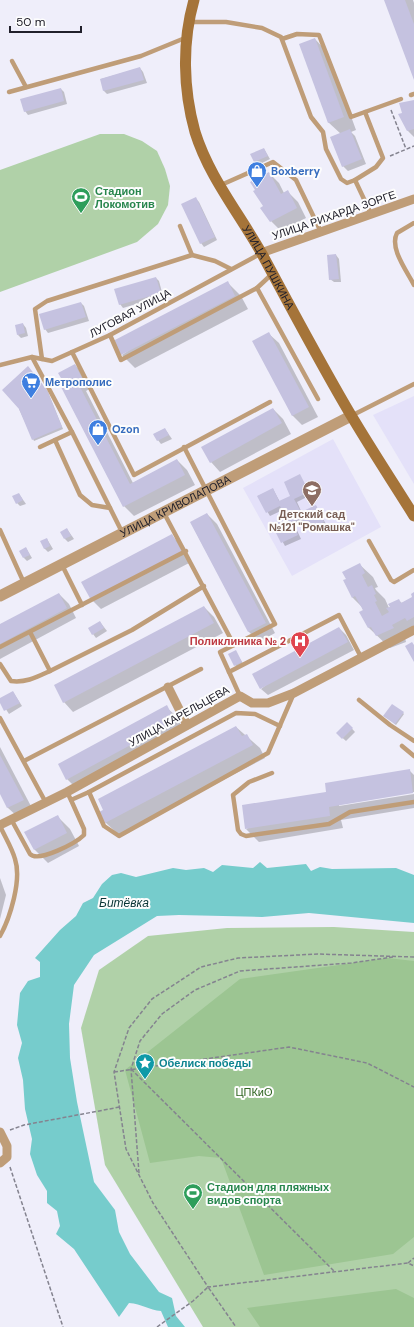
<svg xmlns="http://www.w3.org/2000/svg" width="414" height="1327" font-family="'DM Sans',sans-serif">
	<rect width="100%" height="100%" fill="#efeefa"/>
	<!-- built -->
	<g fill="#e4e1f9">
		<polygon points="414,396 414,484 373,415"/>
		<polygon points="333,439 381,527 292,576 243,488"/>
	</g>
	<!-- green -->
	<g fill="#b0d1a8">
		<polygon points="100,134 124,134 142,141 157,151 165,169 170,186 168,205 158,224 137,242 0,292 0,170"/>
		<polygon points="334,927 414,932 414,1327 203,1327 105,1165 81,1028 99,970 148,936 227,928"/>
	</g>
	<!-- forest -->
	<g fill="#9cc592">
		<polygon points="388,958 414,961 414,1237 393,1254 264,1275 221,1158 199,1156 150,1163 125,1070 240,979"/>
		<polygon points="396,1289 414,1298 414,1327 260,1327 247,1308"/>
	</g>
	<!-- water -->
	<path fill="#76cccc" d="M260,862L267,868L306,864L311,871L320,867L332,869L396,868L414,875V923L309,913L262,917L179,915L157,916L94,955L74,985L69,1024L70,1058L77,1102L94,1182L115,1210L119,1232L130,1254L159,1292L172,1298L176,1316L185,1327H168L161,1311C149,1310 142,1304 129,1303L119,1317L74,1249L56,1234L60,1226L57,1211L47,1203V1191L37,1175L30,1154L32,1139L25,1109L23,1080L18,1058L22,1043L17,1025L20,993L28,981L40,977V962L35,958L60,930L76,916L83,903L93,898L102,884L112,875L121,873L136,877L173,868L186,870L204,868L213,872L222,865L253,868Z"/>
	<!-- shadow -->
	<g fill="#0003">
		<polygon points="385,0 413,0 414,3 414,78"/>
		<polygon points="315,39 328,53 356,130 351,132 355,136 366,164 348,171 343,166 341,134 328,122"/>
		<polygon points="140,68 143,72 147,83 107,94 104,91 101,79"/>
		<polygon points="61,89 64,92 67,104 28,115 25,111"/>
		<polygon points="414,101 414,137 408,131 400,115 404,113"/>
		<polygon points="264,149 270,159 258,165 254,161"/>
		<polygon points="269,173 279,183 284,193 288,192 298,202 306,218 281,231 271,221 264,207"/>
		<polygon points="196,199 199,202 217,240 204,247 201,243"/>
		<polygon points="336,255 339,259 341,282 334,282 330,279"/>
		<polygon points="156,278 159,281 163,296 123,308 120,304"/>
		<polygon points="228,283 241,296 248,309 135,368 122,355"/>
		<polygon points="81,303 84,306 89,321 48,333 45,329"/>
		<polygon points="23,324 26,328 28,336 21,338 18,335"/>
		<polygon points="269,334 279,343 318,417 302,425 292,415"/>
		<polygon points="75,365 85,375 91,388 86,391 133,483 177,460 187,470 195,485 134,516 124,506 66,386"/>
		<polygon points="28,367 48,392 63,429 34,441 19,409"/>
		<polygon points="273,409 283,419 291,434 220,472 211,462"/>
		<polygon points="165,429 172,439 161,444 154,435"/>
		<polygon points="300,476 311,495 297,502 302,513 316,506 327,526 312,533 305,521 295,526 301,539 285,546 274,526 288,519 283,510 270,516 258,496 273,489 280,502 292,496"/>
		<polygon points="19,494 26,504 20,506 17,503"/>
		<polygon points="207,514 217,524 275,633 259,642 249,632 191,523"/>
		<polygon points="67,529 74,539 68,542 65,539"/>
		<polygon points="172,536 182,546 191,562 101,609 91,599"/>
		<polygon points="47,539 53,549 48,552 44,548"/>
		<polygon points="26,548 32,558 27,561 24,558"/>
		<polygon points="359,564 373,577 378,587 375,588 376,590 385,599 389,608 398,600 402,603 414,597 414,594 414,633 405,638 406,642 390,648 369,628 362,607 353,598 344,581 347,579"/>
		<polygon points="59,594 69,604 76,618 0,659 0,625"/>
		<polygon points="204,607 214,617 223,633 73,712 64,702"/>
		<polygon points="100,622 107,631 96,638 93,634"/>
		<polygon points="339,628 346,635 354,650 268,695 261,689"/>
		<polygon points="235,651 244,665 238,668 235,665"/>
		<polygon points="13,692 22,706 9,714 0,700"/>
		<polygon points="166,707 176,716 184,731 77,789 67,779"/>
		<polygon points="403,713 404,714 396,725 386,717"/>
		<polygon points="347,723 355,732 346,741 337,733"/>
		<polygon points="236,727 260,748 265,758 119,835 105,822"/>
		<polygon points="0,747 33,810 18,817 8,808 0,792"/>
		<polygon points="409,770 414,775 414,792 339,804 339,806 414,794 414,808 341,820 343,828 259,842 246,829 327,792"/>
		<polygon points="57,816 70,829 79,846 48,863 35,850 26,833"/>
		<polygon points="0,878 6,895 0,919"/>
	</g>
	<!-- building -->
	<g fill="#c5c2e0">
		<polygon points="384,0 405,0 414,24 414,80"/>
		<polygon points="315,38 344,117 328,123 299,44"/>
		<polygon points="140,67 144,80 103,91 100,79"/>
		<polygon points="61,88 64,101 24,112 20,99"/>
		<polygon points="414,100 414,129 407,131 398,114 402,113 399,103"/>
		<polygon points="350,129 362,159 342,167 330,137"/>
		<polygon points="264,148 268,156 254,162 250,154"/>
		<polygon points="269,172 281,194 288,190 297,208 270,222 260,208 263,206 253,191 255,190 250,182"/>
		<polygon points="196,197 215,237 200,244 181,204"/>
		<polygon points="336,254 339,279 329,280 327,255"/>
		<polygon points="156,277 161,293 119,305 114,289"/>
		<polygon points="228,281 235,296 121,355 113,341"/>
		<polygon points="81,302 86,317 44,330 39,314"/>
		<polygon points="23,323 25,333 17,335 15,325"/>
		<polygon points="269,332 309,407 292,416 252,341"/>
		<polygon points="75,364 82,378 77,381 130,484 177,459 185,475 123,507 61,387 65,385 58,373"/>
		<polygon points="28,366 47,390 62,427 32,440 19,409 2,390"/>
		<polygon points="273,408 282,423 210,463 201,447"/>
		<polygon points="165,428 169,435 157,441 153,434"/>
		<polygon points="300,474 309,492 294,499 301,512 316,505 324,522 308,530 302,518 292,522 298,535 281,543 272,525 286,519 280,506 266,513 257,496 273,488 279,501 290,496 284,482"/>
		<polygon points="19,493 23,500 16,504 12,496"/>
		<polygon points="207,513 266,623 248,632 190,522"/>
		<polygon points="67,528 71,536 64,539 60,532"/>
		<polygon points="172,534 182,552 91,600 81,582"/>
		<polygon points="47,538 50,546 44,549 40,541"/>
		<polygon points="26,547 30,555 23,558 19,551"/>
		<polygon points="360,563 365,573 362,575 368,587 372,585 376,594 374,595 377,601 375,602 382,616 389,612 386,608 390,607 388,604 399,599 401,603 412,597 411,594 414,592 414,617 407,621 405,618 392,625 394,628 376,636 371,627 368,628 359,612 363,610 355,596 352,598 343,580 346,579 342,572"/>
		<polygon points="59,593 67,608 0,644 0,624"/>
		<polygon points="204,606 214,623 63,703 54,685"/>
		<polygon points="100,621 104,628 92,635 88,628"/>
		<polygon points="339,627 348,642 260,689 252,674"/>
		<polygon points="412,642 414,645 414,662 405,646"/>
		<polygon points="236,650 242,662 234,666 228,654"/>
		<polygon points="13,691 20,703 4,711 0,703 0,698"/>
		<polygon points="392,704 404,712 395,724 383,716"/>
		<polygon points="167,705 175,721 66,780 58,764"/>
		<polygon points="347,722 353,728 342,739 336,733"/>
		<polygon points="236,726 242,736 247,734 253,745 105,823 99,812 103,810 98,799"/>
		<polygon points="0,755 24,800 7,808 0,794"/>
		<polygon points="410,769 413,793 329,807 330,816 245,829 242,805 326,792 325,783"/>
		<polygon points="58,815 67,833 34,850 24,832"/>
	</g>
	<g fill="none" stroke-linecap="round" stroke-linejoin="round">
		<!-- path -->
		<g stroke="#84838f" stroke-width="1.5" stroke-dasharray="4 2" stroke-linecap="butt">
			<polyline points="391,110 406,149"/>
			<polyline points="390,156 414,146"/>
			<polyline points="414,957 318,954 238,958 201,967 152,999 129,1028 114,1072 126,1149 153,1203 208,1287 408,1263 414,1266"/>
			<polyline points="131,1069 334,1271"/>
			<polyline points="114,1072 289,1047 367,1063 414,1087"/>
			<polyline points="10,1130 24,1125 120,1107"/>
			<polyline points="10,1167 63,1327"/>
			<polyline points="139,1173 131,1069 140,1041 162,1014 195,990 240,971 351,963 393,957"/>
			<polyline points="408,1263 414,1258"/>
			<polyline points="157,1327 193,1301 208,1287 236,1327"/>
		</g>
		<!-- service -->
		<g stroke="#bf9d78" stroke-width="4.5">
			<polyline points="190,22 226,22 262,28 281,37 311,117 323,132 326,149 341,179 347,183 355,180"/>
			<polyline points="282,39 297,34 319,35 351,117 401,99"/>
			<polyline points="12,61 26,87"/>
			<polyline points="9,92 141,56 185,38"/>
			<polyline points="411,95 414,94"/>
			<polyline points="365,112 383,158 376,167 355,180 371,214"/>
			<polyline points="221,185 273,162 296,180 321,232"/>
			<path d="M414,223L397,233C389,248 407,271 414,285"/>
			<polyline points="180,226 192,255"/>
			<polyline points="257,288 318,399"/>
			<polyline points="110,335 121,360 257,288 272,274"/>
			<polyline points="72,352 134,475 270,402"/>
			<polyline points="32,357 72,432 122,532"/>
			<polyline points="42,359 35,309 47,301 192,255 215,261 231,269"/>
			<polyline points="0,365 32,357 52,361 110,335 260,254"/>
			<polyline points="351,416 414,384"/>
			<polyline points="55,440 80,495 92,505 110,508"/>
			<polyline points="40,447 72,432"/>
			<polyline points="184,447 275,624 234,645"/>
			<polyline points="164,513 234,645 220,652 240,696"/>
			<polyline points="0,530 24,583"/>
			<polyline points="369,541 391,580 394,582 414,570"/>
			<polyline points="62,565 82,605"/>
			<polyline points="30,632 50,671 132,630 204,586"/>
			<polyline points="0,647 186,551"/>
			<path d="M0,664L11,681C26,683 37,677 50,671"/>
			<polyline points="229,672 339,615 361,657"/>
			<polyline points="359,700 390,725 414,741"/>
			<polyline points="0,718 45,801"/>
			<polyline points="402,746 414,756"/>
			<polyline points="24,761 201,669"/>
			<polyline points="272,773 249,782 233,795 238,830 241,834 246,836 329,824 350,812 414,802"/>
			<polyline points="67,792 71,800 89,792 104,826 119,836 268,753 294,693"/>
			<polyline points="89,792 236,713 255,714 280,726"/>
			<path d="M11,819L30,854C38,863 76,843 84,835V829L71,800"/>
			<path d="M0,826C5,837 12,848 15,859C22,880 10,918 0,936"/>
		</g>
		<!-- minor -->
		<g stroke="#bf9d78" stroke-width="9">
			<polyline points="261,253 414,199"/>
			<polyline points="168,687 187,725"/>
			<polyline points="0,825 67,792 240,696 252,703 268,703 294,693 414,630"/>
			<polyline points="0,1132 7,1146 7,1157 0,1163"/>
		</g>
		<!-- tertiary -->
		<path stroke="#bf9d78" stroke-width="11" id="s1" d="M0,596L351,416"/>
		<!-- secondary -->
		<path stroke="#a57439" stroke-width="11" id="s2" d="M194,0C182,42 183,89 195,132C209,177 239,213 262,254C289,304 316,355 345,405C367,443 391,479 414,516"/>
	</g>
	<!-- icons -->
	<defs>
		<symbol id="shop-pin" viewBox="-11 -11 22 30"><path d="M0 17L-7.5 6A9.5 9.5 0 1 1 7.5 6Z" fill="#3f7fe0" stroke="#fdfdfd"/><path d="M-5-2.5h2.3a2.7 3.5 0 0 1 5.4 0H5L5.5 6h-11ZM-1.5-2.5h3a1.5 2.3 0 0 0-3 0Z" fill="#fff"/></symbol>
		<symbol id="stadium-pin" viewBox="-11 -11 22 30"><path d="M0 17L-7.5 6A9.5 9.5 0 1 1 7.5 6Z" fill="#2e9e5b" stroke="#fdfdfd"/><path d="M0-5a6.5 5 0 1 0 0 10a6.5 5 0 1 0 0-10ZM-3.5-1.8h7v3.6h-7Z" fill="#fff"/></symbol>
		<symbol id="supermarket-pin" viewBox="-11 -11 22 30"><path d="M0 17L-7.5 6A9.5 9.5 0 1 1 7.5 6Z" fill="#3f7fe0" stroke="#fdfdfd"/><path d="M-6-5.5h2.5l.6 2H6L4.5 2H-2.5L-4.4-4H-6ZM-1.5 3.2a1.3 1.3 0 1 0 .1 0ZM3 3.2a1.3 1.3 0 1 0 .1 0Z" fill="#fff"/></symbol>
		<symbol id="school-pin" viewBox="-11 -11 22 30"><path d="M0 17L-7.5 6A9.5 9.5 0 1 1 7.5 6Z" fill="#8d6e63" stroke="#fdfdfd"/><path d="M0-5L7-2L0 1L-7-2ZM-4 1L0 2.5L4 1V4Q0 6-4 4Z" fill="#fff"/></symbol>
		<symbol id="hospital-pin" viewBox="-11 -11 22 30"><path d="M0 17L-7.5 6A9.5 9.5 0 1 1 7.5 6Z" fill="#e0444e" stroke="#fdfdfd"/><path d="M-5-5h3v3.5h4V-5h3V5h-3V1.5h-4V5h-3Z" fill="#fff"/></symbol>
		<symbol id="sight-pin" viewBox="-11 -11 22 30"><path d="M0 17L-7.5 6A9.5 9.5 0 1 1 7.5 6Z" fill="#0f9aa8" stroke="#fdfdfd"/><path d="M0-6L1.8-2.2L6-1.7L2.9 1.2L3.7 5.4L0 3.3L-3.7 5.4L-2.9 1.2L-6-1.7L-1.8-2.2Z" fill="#fff"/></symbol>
	</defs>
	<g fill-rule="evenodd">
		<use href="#shop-pin" x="246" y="160" width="22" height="30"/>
		<use href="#stadium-pin" x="70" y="186" width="22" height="30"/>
		<use href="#supermarket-pin" x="20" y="371" width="22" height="30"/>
		<use href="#shop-pin" x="87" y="418" width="22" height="30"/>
		<use href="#school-pin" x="301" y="479" width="22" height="30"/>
		<use href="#hospital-pin" x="289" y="630" width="22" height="30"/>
		<use href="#sight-pin" x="134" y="1052" width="22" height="30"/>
		<use href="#stadium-pin" x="182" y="1182" width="22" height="30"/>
	</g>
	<g text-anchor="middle" stroke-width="4" stroke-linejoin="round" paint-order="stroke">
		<!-- shop labels -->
		<g font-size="11" font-weight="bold" fill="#366cbe" stroke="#fdfdfd" text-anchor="start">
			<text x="271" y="175">Boxberry</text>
			<text x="45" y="386">Метрополис</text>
			<text x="112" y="433">Ozon</text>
		</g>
		<!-- leisure labels -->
		<g font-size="11" font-weight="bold" fill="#27864d" stroke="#fdfdfd" text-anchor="start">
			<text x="95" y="195">Стадион<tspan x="95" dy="13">Локомотив</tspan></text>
			<text x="207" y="1191">Стадион для пляжных<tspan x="207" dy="13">видов спорта</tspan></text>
		</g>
		<!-- street labels -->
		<g font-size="11" fill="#21202b" stroke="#fdfdfd">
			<text transform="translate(334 215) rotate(-19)" y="4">УЛИЦА РИХАРДА ЗОРГЕ</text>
			<text dy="4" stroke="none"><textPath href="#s2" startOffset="288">УЛИЦА ПУШКИНА</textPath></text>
			<text transform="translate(130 313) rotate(-28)" y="4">ЛУГОВАЯ УЛИЦА</text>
			<text dy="4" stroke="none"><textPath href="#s1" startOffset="197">УЛИЦА КРИВОЛАПОВА</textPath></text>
			<text transform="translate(179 716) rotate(-29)" y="4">УЛИЦА КАРЕЛЬЦЕВА</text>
		</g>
		<!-- education labels -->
		<g font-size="11" font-weight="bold" fill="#785e54" stroke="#fdfdfd">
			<text x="312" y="518">Детский сад<tspan x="312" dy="13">№121 "Ромашка"</tspan></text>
		</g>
		<!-- health labels -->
		<g font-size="11" font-weight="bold" fill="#be3a42" stroke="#fdfdfd" text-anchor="end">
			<text x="286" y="645">Поликлиника № 2</text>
		</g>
		<!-- culture labels -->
		<g font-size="11" font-weight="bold" fill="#0d838f" stroke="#fdfdfd" text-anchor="start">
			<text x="159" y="1067">Обелиск победы</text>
		</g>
		<!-- park labels -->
		<g font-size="11" fill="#306522" stroke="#fdfdfd">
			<text x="254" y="1096">ЦПКиО</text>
		</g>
		<!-- water labels -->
		<g font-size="12" font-style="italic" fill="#093435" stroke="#fdfdfd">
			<text x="124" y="907">Битёвка</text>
		</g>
	</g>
	<!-- scale -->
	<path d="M10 26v6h71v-6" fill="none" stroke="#21202b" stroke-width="2"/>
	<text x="16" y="26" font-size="12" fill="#21202b" stroke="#fdfdfd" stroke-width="3" paint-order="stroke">50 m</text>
</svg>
